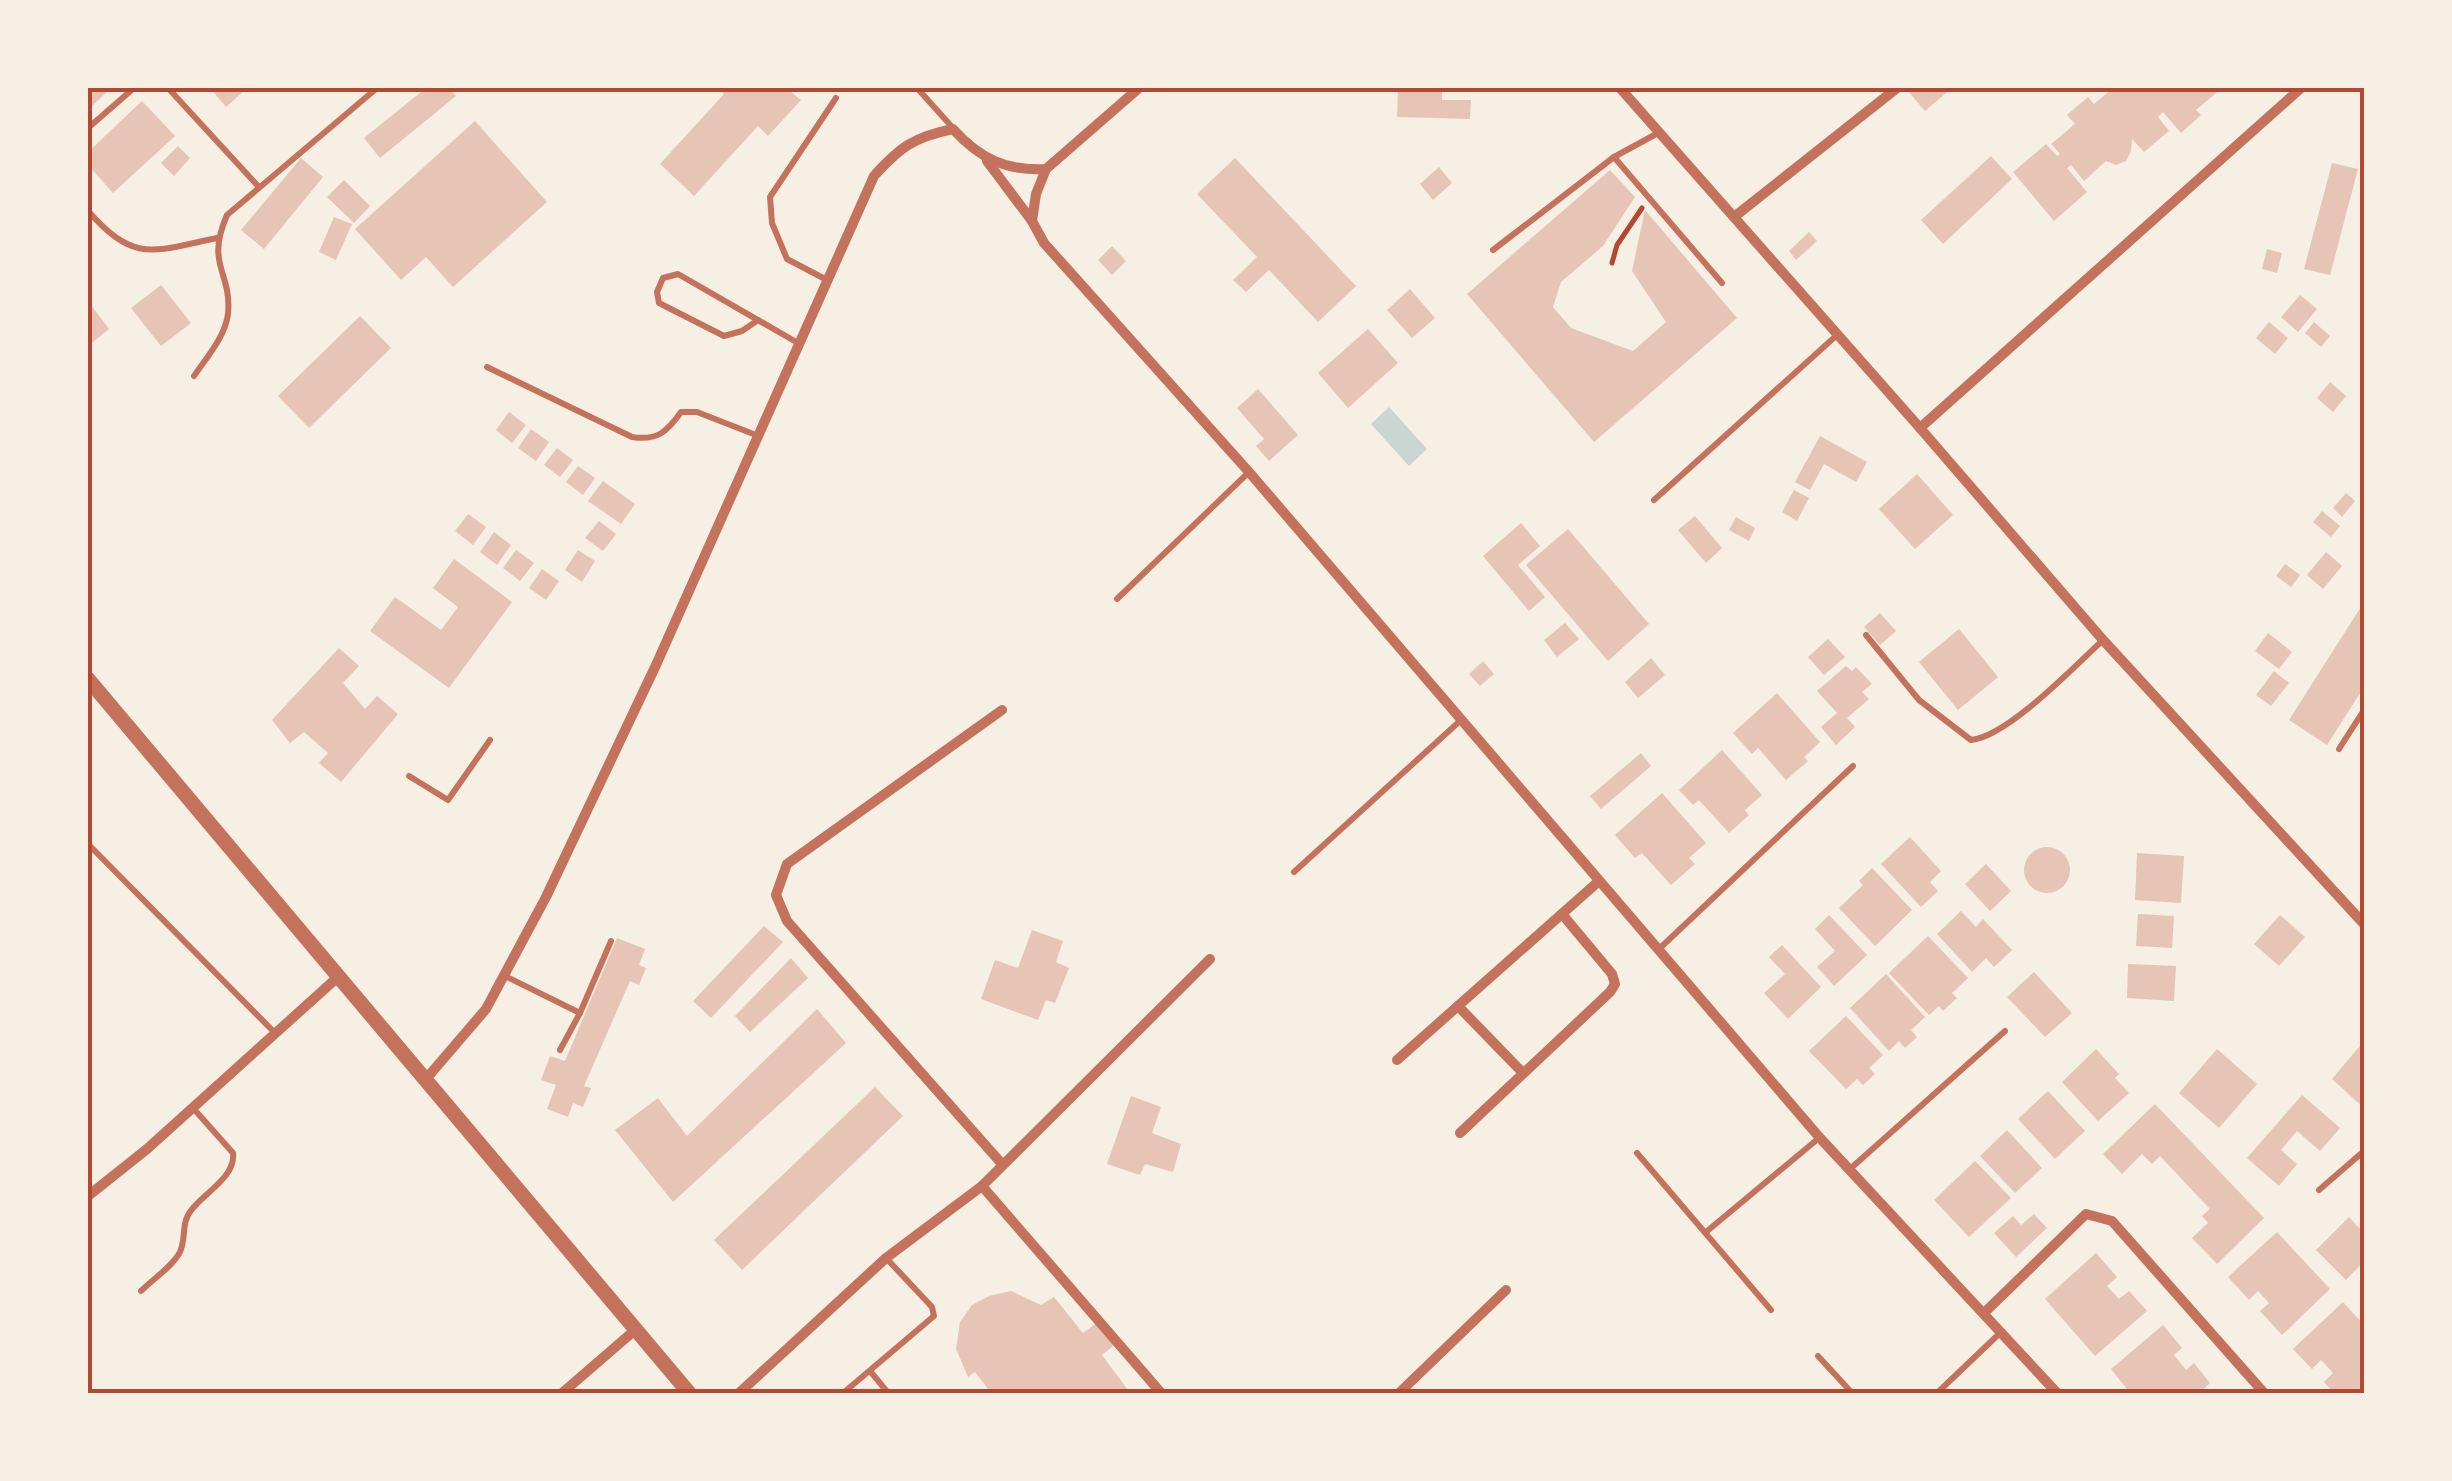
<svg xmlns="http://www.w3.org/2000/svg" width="2452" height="1481" font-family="'PT Serif',serif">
	<rect width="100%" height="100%" fill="#f6efe4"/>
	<!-- water -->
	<polygon fill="#c9d6d2" points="1389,407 1427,449 1409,466 1371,424"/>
	<!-- building -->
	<g fill="#e6c5b7">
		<polygon points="88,88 111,88 88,110"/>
		<polygon points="210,88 241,88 244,91 226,107"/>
		<polygon points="426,88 449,88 456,96 380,158 364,138"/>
		<polygon points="717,88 793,88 790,91 801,100 768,136 758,126 694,196 660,164 724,94"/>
		<polygon points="1398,88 1442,88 1442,100 1471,100 1470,119 1397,117"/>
		<polygon points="1912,88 1952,88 1925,111 1908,91"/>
		<polygon points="2113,88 2222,88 2196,110 2201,115 2181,133 2163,112 2158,117 2169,131 2144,152 2132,139 2131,151 2126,161 2116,165 2106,161 2084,181 2071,165 2067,168 2087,192 2054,221 2013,172 2046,144 2057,156 2060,154 2051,144 2075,124 2067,115 2088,97 2094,104"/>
		<polygon points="142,101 175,136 113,193 88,165 88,152"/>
		<polygon points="475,121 547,202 453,287 426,257 401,280 355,229"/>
		<polygon points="178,146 190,158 174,176 161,163"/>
		<polygon points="1991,156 2012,179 1943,244 1921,220"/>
		<polygon points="301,158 323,177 264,249 241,230"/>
		<polygon points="1235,158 1356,286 1318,322 1269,270 1246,292 1233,280 1257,257 1197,194"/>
		<polygon points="2332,163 2358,169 2330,275 2304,269"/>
		<polygon points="1439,167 1452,183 1433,200 1420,184"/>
		<polygon points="1610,170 1635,197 1603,246 1561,282 1553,307 1571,328 1633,351 1666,322 1632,271 1645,210 1737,318 1594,442 1467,294"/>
		<polygon points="344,180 370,206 354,223 327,197"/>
		<polygon points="334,217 352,224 336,260 319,252"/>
		<polygon points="1809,232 1817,241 1796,260 1789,251"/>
		<polygon points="1112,246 1126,261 1112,275 1098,260"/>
		<polygon points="2267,249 2282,253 2277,273 2262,269"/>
		<polygon points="161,285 191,323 161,346 131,308"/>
		<polygon points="1410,289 1435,318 1412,338 1387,310"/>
		<polygon points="2300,295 2317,309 2298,332 2281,317"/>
		<polygon points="88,301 109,329 88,346"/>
		<polygon points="360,316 391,348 309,428 278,396"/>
		<polygon points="2269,322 2288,338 2275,354 2256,338"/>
		<polygon points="2314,322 2330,336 2321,347 2305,333"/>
		<polygon points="1368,329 1398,363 1348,408 1318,373"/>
		<polygon points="2330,382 2346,396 2333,412 2317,398"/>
		<polygon points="1258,389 1298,435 1269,461 1256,446 1264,439 1237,408"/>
		<polygon points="509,412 526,425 512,443 496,430"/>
		<polygon points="531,429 549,442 536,461 518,448"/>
		<polygon points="1820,436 1867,462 1856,482 1824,464 1810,490 1795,482"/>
		<polygon points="557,448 573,460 560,477 544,465"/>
		<polygon points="578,466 595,478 583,495 566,482"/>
		<polygon points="1917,474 1953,515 1915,549 1879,509"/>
		<polygon points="603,481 635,504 621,524 588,501"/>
		<polygon points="1794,490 1809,498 1797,521 1782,512"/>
		<polygon points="2346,493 2355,501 2342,517 2333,508"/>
		<polygon points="2322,511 2340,526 2331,537 2313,522"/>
		<polygon points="468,514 486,527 473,545 455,531"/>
		<polygon points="1695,516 1722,548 1706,563 1678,530"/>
		<polygon points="1736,517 1755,528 1749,541 1729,530"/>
		<polygon points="599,521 616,534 603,551 585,538"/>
		<polygon points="1521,523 1540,546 1518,565 1545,597 1529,611 1483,556"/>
		<polygon points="1568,529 1649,624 1608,661 1526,565"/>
		<polygon points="494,532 511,545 497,565 480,552"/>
		<polygon points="516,550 534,563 520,581 503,568"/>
		<polygon points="578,550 595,561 582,582 565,570"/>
		<polygon points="2326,552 2342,566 2323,589 2307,575"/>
		<polygon points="454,559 512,602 449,688 370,631 395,597 441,630 458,607 433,588"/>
		<polygon points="2285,564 2300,575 2291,587 2276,576"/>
		<polygon points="542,569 559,581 546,600 529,588"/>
		<polygon points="2364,602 2364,687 2327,745 2289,720"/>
		<polygon points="1880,613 1896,631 1880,645 1864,627"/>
		<polygon points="1565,623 1579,639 1557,657 1544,640"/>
		<polygon points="1959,629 1998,677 1958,710 1919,662"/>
		<polygon points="2268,633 2292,652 2279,669 2255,651"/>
		<polygon points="1828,639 1845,657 1824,675 1808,657"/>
		<polygon points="339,648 359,666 343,683 365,709 377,696 398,714 341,782 319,763 328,753 304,732 290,743 272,720"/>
		<polygon points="1651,658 1665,675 1638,698 1625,682"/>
		<polygon points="1483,661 1494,674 1480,686 1469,674"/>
		<polygon points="1846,666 1852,671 1856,667 1872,684 1862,692 1869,699 1847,718 1855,727 1836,745 1821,727 1837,713 1817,691"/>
		<polygon points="2274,671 2289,683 2271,706 2256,695"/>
		<polygon points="1777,693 1820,742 1804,757 1808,761 1786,780 1758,748 1752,754 1733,733"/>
		<polygon points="1722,750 1762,795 1745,810 1749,815 1729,833 1699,800 1693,805 1679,790"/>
		<polygon points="1641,753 1651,766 1601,809 1590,796"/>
		<polygon points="1662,793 1706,843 1689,858 1695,864 1671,885 1642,853 1635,858 1615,835"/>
		<polygon points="1910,837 1941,871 1930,882 1938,891 1921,907 1881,864"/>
		<circle cx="2047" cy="870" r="23"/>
		<polygon points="2137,853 2184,856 2181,903 2135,900"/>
		<polygon points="1986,864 2011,891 1990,911 1965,884"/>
		<polygon points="1872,868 1912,910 1875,946 1839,908 1863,885 1859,881"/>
		<polygon points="1961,911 1976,927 1983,919 2012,950 1994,967 1986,958 1972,972 1937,934"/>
		<polygon points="2138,914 2174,916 2172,948 2136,946"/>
		<polygon points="1829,915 1867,955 1834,986 1817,967 1835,951 1815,929"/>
		<polygon points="2280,915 2305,937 2279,966 2254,944"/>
		<polygon points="764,926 783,942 711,1018 693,1001"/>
		<polygon points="1032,930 1063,941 1056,962 1069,968 1055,1003 1046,1000 1038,1020 981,999 995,960 1018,968"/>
		<polygon points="1928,936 1968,978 1952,993 1957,998 1943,1011 1939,1006 1929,1015 1889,973"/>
		<polygon points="617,938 645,949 639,965 646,968 639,985 630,981 584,1086 591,1088 583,1107 573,1103 568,1117 547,1109 556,1085 541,1080 550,1056 565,1061"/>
		<polygon points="1782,945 1821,987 1788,1019 1764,993 1785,974 1769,957"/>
		<polygon points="791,958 808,978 750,1032 735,1016"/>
		<polygon points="2128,964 2176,966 2174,1001 2127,998"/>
		<polygon points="2034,972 2072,1013 2045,1037 2007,997"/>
		<polygon points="1886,974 1925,1017 1911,1030 1917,1037 1905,1048 1899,1041 1889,1051 1850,1008"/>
		<polygon points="817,1009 846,1043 673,1202 615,1130 658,1098 687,1136"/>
		<polygon points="1846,1016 1883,1055 1869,1068 1875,1074 1863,1085 1857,1079 1846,1089 1809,1051"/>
		<polygon points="2364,1041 2364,1108 2332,1079"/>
		<polygon points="2096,1049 2119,1074 2115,1078 2129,1093 2098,1121 2062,1082"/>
		<polygon points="2217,1049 2257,1084 2219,1128 2179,1093"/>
		<polygon points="875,1087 903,1116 742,1270 714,1240"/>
		<polygon points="2048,1091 2085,1131 2055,1159 2018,1119"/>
		<polygon points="2302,1095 2340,1128 2320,1151 2297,1131 2281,1150 2297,1164 2279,1186 2247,1158"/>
		<polygon points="1131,1096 1161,1107 1152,1133 1181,1144 1173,1172 1145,1164 1140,1175 1107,1164"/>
		<polygon points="2155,1104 2264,1218 2217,1264 2192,1238 2208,1223 2202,1216 2210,1209 2160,1156 2152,1164 2142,1154 2122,1174 2103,1154"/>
		<polygon points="2007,1130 2042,1168 2015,1193 1980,1156"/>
		<polygon points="1975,1161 2011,1198 1969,1237 1934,1200"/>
		<polygon points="2034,1214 2047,1228 2016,1257 1994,1233 2013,1216 2021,1225"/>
		<polygon points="2349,1217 2361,1230 2364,1226 2364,1261 2346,1280 2316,1250"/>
		<polygon points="2277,1232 2330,1289 2282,1335 2260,1311 2269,1303 2258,1291 2249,1300 2228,1277"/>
		<polygon points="2096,1253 2117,1277 2107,1286 2119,1299 2129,1291 2147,1311 2095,1356 2045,1299"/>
		<polygon points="1011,1291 1041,1305 1054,1297 1083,1333 1099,1321 1117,1343 1102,1355 1131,1394 992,1394 975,1372 968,1377 956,1349 960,1322 972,1305 989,1296"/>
		<polygon points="2343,1302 2364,1325 2364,1384 2355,1394 2335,1394 2324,1382 2333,1373 2321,1360 2312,1369 2293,1349"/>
		<polygon points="2163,1325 2182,1348 2174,1355 2186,1370 2194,1363 2210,1383 2198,1394 2131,1394 2111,1369"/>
	</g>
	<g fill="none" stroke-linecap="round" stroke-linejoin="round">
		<!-- path -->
		<polyline stroke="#b5482f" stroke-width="5" points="1612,263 1617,245 1642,208"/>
		<!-- service -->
		<g stroke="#c5725c" stroke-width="6">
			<polyline points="168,88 258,186"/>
			<polyline points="917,88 953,128"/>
			<polyline points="88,128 134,88"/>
			<polyline points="1658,133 1614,157 1722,283"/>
			<path d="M88,211C135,264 153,251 217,238"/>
			<polyline points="1493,250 1614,157"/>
			<polyline points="827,280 787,259 772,223 770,197 836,98"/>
			<polyline points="758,320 742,331 724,336 659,303 657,292 663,278 678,274 798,343"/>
			<path d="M487,367L632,437C657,441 667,432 681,412H697L756,435"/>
			<path d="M194,376C207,357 225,337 228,314C232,271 205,266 227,215L377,88"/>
			<polyline points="1654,500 1837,335"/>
			<polyline points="1117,599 1249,472"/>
			<path d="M1866,635L1919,700L1971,740C2007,737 2075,666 2103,640"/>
			<polyline points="2339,749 2364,710"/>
			<polyline points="409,776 448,800 490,740"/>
			<polyline points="88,844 276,1034"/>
			<polyline points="1294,872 1461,720"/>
			<polyline points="1659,949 1853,766"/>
			<polyline points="505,976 580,1013"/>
			<polyline points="560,1050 580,1013 611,941"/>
			<polyline points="1637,1153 1771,1310"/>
			<polyline points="1850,1169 2005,1031"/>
			<polyline points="2319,1190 2364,1151"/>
			<polyline points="1706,1232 1819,1138"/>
			<path d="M141,1291C153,1279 173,1266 180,1252C187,1236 180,1222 193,1208C206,1192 236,1176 233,1153L193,1108"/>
			<polyline points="1818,1356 1853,1394"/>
			<polyline points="870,1371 889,1394"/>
			<polyline points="842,1394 934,1316 932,1307 887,1259"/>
			<polyline points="1936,1394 2000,1333"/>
		</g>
		<!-- minor -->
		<g stroke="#c5725c" stroke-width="10">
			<polyline points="1139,88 1046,169 1036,194 1032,221 1044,243 1249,472 1820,1138 2058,1394"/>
			<polyline points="1620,88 1920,428 2103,640 2364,924"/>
			<polyline points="987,161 1032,221"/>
			<polyline points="1734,217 1897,88"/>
			<polyline points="1920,428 2301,88"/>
			<polyline points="1002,710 787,864 776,895 787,921 1002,1164"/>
			<polyline points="1458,1006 1523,1073"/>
			<polyline points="1397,1060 1599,881"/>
			<path d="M426,1079L486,1009L546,897L656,665L874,176C900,147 914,137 953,129C980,159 1006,171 1046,169"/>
			<polyline points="1460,1133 1610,992 1615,984 1612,974 1562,914"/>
			<polyline points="982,1186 1162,1394"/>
			<polyline points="88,1196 147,1149 339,976"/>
			<polyline points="1984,1313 2086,1214 2112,1221 2265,1394"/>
			<polyline points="561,1394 635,1330"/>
			<polyline points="738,1394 886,1258 982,1186 1210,959"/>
			<polyline points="1398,1394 1506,1290"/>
		</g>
		<!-- tertiary -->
		<polyline stroke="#c5725c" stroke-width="15" points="88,679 690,1394"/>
	</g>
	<!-- border -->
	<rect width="2452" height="1481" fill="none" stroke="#f6efe4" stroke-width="180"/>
	<rect x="90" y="90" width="2272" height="1301" fill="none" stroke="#b5482f" stroke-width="4"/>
</svg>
